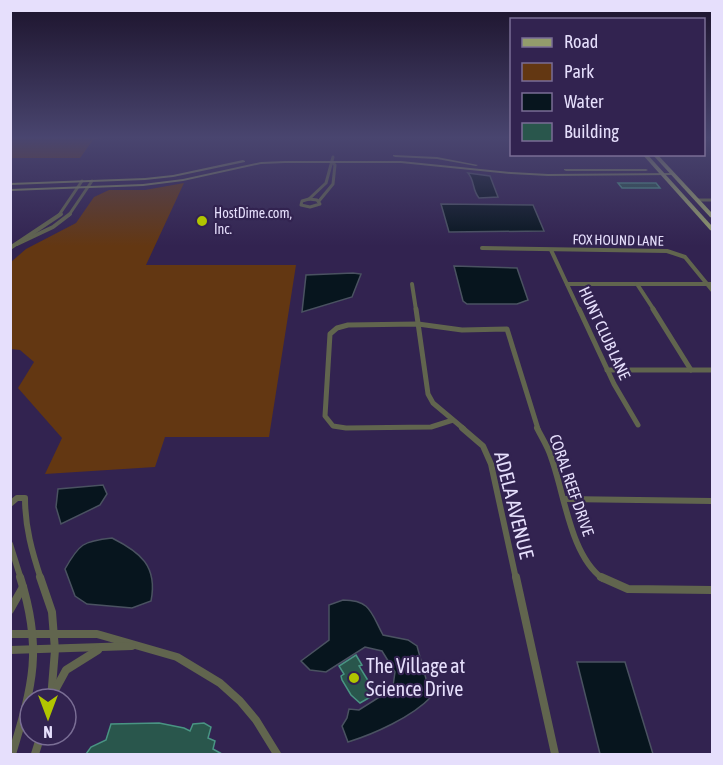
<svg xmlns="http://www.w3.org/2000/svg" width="723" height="765" font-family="'Asap Condensed',sans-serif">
	<rect width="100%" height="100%" fill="#322350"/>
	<!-- green -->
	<g fill="#633712">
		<polygon points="11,138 104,138 93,140 80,158 11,158"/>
		<polygon points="184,183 146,265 296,265 269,437 165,437 155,467 45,474 62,438 18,388 34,362 20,350 11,349 11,262 26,249 76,223 94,197 109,190 145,190"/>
	</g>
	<!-- water -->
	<g fill="#07151e" stroke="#4a5261" stroke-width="1.5">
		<path d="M468,173L490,176L498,197L479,198C472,190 475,181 468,173Z"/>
		<polygon points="441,204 533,205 544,231 449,232"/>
		<polygon points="454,266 517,268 528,300 517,304 467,304 463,301"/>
		<polygon points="353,273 361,274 352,297 302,312 306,275"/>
		<polygon points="103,485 107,494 100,505 61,524 56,507 58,489"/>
		<path d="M112,538C140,552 158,566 151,601L132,608L87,604L75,596L65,569C79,544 83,541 112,538Z"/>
		<path d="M343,600C371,600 371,613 383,635L408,640L417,646L431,697C412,717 374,734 348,742L342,726L347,718L349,709L359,710L381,696L392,693L395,672L382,651L365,647L326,672L310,670L301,661L329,640V605Z"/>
		<polygon points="577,662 625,662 653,754 600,754"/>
	</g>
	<!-- building -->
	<g fill="#29564c" stroke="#499483" stroke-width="1.5">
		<polygon points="618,183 656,183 660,188 622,188"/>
		<polygon points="356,655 362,665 359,666 372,687 370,689 374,695 360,703 351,695 342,680 341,676 344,674 339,666"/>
		<polygon points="159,723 184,728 190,731 193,724 204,723 211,727 208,738 215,741 213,749 222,754 86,754 91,747 106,740 111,724"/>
	</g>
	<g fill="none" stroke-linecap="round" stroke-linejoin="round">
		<!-- street-far4 -->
		<g stroke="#61654e" stroke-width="3">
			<polyline points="309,199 326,183 333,157"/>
			<polygon points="309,199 317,200 320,204 310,207 301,205 302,201"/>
			<polyline points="697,200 712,200"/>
			<polyline points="319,201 333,184 335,165 332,162"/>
			<polyline points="59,215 82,181"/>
			<polyline points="69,215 92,181"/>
		</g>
		<!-- street-far3 -->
		<g stroke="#61654e" stroke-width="4">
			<polyline points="17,244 53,227 70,214"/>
			<polyline points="10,248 61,214"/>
			<polyline points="482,248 667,251 685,257 712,290"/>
			<polyline points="551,250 579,310"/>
			<polyline points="412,284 416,310"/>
			<polyline points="567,284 712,284"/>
			<polyline points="637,284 654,310"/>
		</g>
		<!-- street-far2 -->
		<g stroke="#61654e" stroke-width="5">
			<polyline points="416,309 428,394 433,403 464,429"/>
			<polyline points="579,309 614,384 638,425"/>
			<polyline points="653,309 691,370"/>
			<polyline points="607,370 712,370"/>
			<polyline points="453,420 431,427 346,428 333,426 325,416 330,334 337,328 348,325 418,324 462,330 507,329 538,429"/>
		</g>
		<!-- street-far1 -->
		<g stroke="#61654e" stroke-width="6">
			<polyline points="462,428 483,446 491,464 516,579"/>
			<path d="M537,428C542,438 548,447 551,457C565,495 570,555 603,579"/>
			<polyline points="564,499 712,501"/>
			<path d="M10,504L17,498H25C25,527 32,552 41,579"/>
			<polyline points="10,544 21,579"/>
		</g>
		<!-- street -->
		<g stroke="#61654e" stroke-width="8">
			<polyline points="40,577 52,612 55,650 51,699"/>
			<polyline points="516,577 555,754"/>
			<polyline points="601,577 628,589 712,590"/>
			<polyline points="10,610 23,587"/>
			<polyline points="10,634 97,634 177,657 220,683 240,701 256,720 277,754"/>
			<polyline points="10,650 132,646"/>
			<polyline points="54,692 66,670 98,650"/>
			<path d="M12,754C33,685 43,648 20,577"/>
			<polyline points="35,754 41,735"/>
		</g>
		<!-- secondary -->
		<g fill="#7d845f" fill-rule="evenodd">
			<polygon points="393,155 437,157 478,165 476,166 437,159 395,157 393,156"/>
			<polygon points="243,160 245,161 245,162 173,177 145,180 10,185 10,183 145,178 173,175"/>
			<polygon points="285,161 401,161 511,172 548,174 672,173 674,174 672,175 548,176 511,174 401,163 285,163 261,164 183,181 143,186 10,191 10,189 143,184 183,179 261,162"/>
			<polygon points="564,169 646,169 648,170 646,171 566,171 564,170"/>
		</g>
		<!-- primary -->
		<g fill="#939c6c" fill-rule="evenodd">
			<polygon points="642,154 647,154 712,226 712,231 710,230"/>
			<polygon points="652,154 657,154 712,213 712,218 710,217"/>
		</g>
	</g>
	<!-- sky -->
	<linearGradient id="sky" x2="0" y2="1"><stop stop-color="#1c132c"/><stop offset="0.56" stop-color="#49456f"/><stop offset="1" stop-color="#49456f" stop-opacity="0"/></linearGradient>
	<rect width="723" height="246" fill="url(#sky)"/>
	<!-- markers -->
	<g fill="#b1c500" stroke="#322350" stroke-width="2">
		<circle cx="202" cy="221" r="6"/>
		<circle cx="354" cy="678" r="6"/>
	</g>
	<g text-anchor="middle" stroke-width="4.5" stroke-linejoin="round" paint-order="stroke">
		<!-- far-poi labels -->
		<g font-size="14" fill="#e6dffc" stroke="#322350" text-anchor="start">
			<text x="214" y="218">HostDime.com,<tspan x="214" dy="16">Inc.</tspan></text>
		</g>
		<!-- far-street labels -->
		<g font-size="14" fill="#e6dffc" stroke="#322350">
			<text transform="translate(618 240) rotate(1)" y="5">FOX HOUND LANE</text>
		</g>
		<!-- street labels -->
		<g font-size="16" fill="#e6dffc" stroke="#322350">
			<text transform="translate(605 333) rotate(65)" y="6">HUNT CLUB LANE</text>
			<text transform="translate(572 485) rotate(71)" y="6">CORAL REEF DRIVE</text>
		</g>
		<!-- near-street labels -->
		<g font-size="20" fill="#e6dffc" stroke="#322350">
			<text transform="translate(514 505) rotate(76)" y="7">ADELA AVENUE</text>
		</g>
		<!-- near-poi labels -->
		<g font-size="20" fill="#e6dffc" stroke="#322350" text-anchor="start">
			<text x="366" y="673">The Village at<tspan x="366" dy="23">Science Drive</tspan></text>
		</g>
	</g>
	<!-- border -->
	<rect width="723" height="765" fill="none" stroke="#e6dffc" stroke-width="24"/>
	<!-- legend -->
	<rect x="510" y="18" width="195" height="138" fill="#322350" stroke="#7a6e95" stroke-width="1.5"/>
	<rect x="522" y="38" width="30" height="9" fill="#939c6c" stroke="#7a6e95" stroke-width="1.5"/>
	<text x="564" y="48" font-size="18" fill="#e6dffc">Road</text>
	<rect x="522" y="63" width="30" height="18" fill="#633712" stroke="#7a6e95" stroke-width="1.5"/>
	<text x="564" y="78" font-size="18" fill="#e6dffc">Park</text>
	<rect x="522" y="93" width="30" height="18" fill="#07151e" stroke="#7a6e95" stroke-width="1.5"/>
	<text x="564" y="108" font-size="18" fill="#e6dffc">Water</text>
	<rect x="522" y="123" width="30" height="18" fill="#29564c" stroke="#7a6e95" stroke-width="1.5"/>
	<text x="564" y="138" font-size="18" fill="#e6dffc">Building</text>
	<!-- north arrow -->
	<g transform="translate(48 717) rotate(180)"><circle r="28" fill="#322350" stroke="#7a6e95" stroke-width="1.5"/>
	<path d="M0-4.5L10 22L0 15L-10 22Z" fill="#b1c500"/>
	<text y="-9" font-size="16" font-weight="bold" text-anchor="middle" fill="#e6dffc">N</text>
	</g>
</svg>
